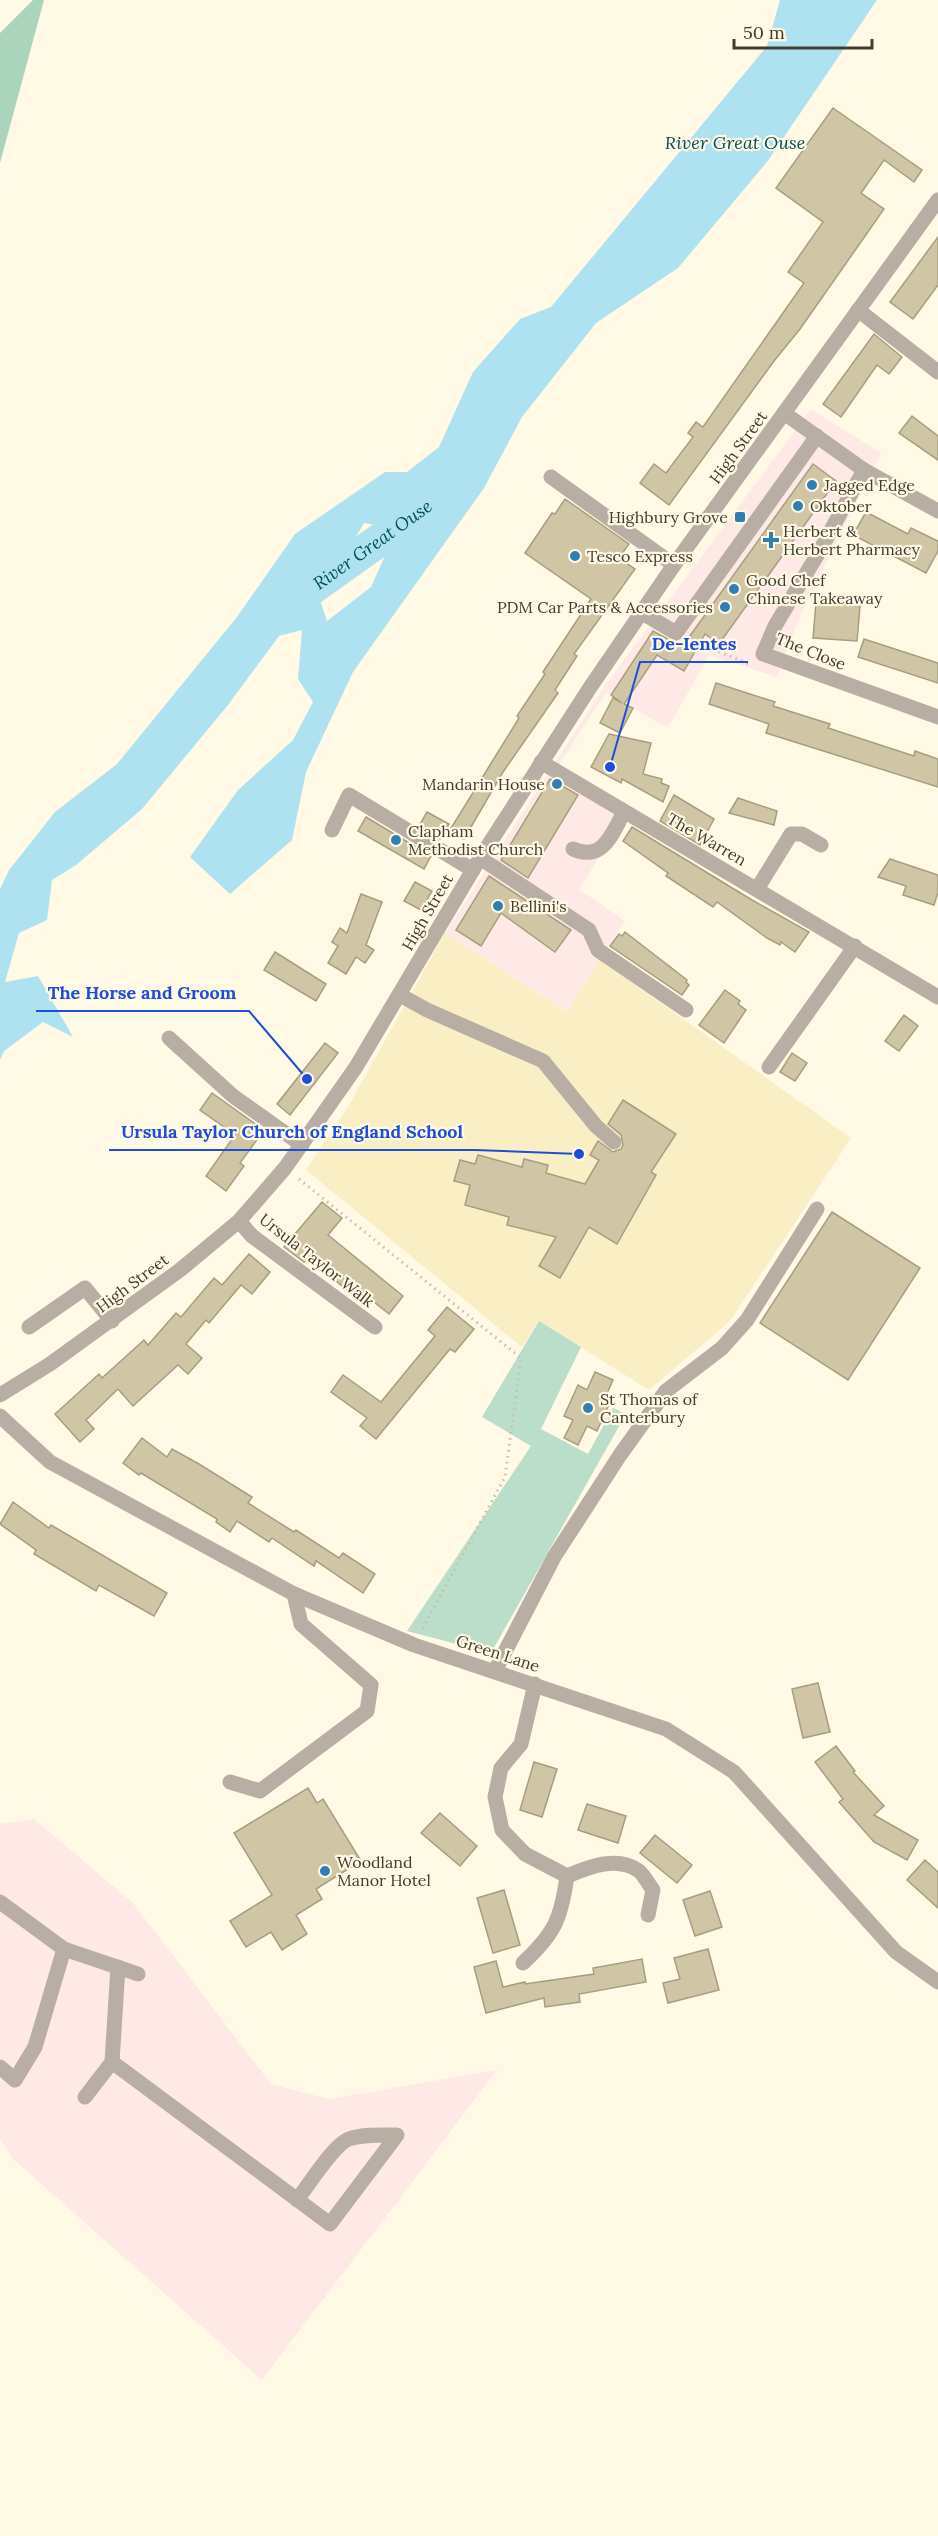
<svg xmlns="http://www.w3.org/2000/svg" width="938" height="2536" font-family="Lora,serif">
	<rect width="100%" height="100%" fill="#fff9e5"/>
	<!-- commercial -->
	<g fill="#ffe9e7">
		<polygon points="811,409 881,453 802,611 777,677 709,655 668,728 606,693 557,767 629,811 579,889 625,921 567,1012 445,933 606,684"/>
		<polygon points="34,1819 133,1903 271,2084 329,2099 497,2070 262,2380 12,2158 0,2139 0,1824"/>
	</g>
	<!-- built -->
	<polygon fill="#faeec5" points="445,933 567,1012 600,960 851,1138 730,1321 649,1390 539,1321 522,1347 306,1170 349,1105"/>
	<!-- green -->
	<polygon fill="#badec9" points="539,1321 581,1347 541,1429 588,1454 613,1408 626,1414 491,1653 407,1631 531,1446 482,1417"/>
	<!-- forest -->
	<polygon fill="#aad4bb" points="33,0 44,0 0,163 0,33"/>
	<!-- water -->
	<path fill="#afe2f0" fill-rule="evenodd" d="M780,0H877L767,162L678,268L596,323L522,417L484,488L353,672L306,772L292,840L230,894L190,857L238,790L293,740L313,702L298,679L302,630L279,636L228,705L142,809L76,865L52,880L47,920L19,933L5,982L38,976L73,1037L43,1022L4,1051L0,1060V889L9,870L55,812L117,764L237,617L295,534L385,472H407L439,447L473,372L520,319L551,307L767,46ZM364,523L397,529L371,587L327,621L320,600Z"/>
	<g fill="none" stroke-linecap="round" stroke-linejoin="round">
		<!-- river -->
		<path stroke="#afe2f0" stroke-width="33" id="s1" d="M301,596L433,502"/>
	</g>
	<!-- building -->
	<g fill="#d0c6a6" stroke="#a79e7f" stroke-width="1.5">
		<polygon points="833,108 922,170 914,182 884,160 861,193 884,209 800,329 774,361 669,505 640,483 654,464 666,473 693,437 688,433 696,422 703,427 804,283 788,272 823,222 776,188"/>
		<polygon points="938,237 938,285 913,319 890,302"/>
		<polygon points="874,334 902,357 889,374 877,365 841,417 823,404"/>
		<polygon points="912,416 938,436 938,460 899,433"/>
		<polygon points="813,464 836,481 719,644 705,634 684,671 657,655 624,704 633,708 620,733 600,723 613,698 622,703 611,695 653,631 682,647"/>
		<polygon points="565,499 629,544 619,558 635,569 574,654 577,656 555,690 558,693 503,772 464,839 448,833 519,718 517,716 545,674 543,672 591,599 525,553 552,513 555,514"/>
		<polygon points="866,512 908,534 911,528 938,541 938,551 926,573 853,535"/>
		<polygon points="816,603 860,606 857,641 813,638"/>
		<polygon points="864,639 938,663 938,683 858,657"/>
		<polygon points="716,683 775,702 773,706 830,724 828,728 914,756 915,751 938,759 938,787 766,733 769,724 709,704"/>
		<polygon points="609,734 651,743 643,774 662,779 661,783 669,786 663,802 622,779 621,783 591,767"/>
		<polygon points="550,779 578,795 528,878 501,860"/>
		<polygon points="674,795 714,819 700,845 660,821"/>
		<polygon points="738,798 777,811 774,825 729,813"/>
		<polygon points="427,812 449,824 440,839 419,826"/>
		<polygon points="366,817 431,856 424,869 358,831"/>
		<polygon points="632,827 752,900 809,932 795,952 781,942 780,945 767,938 717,902 713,907 666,876 668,873 623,841"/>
		<polygon points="890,859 938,875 938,892 934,905 903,895 906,886 878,877"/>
		<polygon points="489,876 571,930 555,952 501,913 481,946 456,930"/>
		<polygon points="415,882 432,891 421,910 404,901"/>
		<polygon points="361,894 382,902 366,945 374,950 365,963 356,957 346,974 328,963 338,946 332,942 340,928 347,933"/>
		<polygon points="625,932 687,980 686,982 689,985 682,995 610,946 619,934 622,936"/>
		<polygon points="275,952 326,984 316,1001 264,970"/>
		<polygon points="725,990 740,1001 738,1004 746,1010 724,1043 699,1025"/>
		<polygon points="904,1015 918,1026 899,1051 885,1041"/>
		<polygon points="325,1043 338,1053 290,1115 277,1104"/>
		<polygon points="792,1053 807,1063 795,1081 780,1072"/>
		<polygon points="212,1093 264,1130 240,1163 244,1166 226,1191 206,1176 235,1135 200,1110"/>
		<polygon points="623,1100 676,1134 651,1172 656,1175 617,1244 589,1227 560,1278 539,1266 556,1237 507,1225 509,1217 465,1205 470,1185 454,1181 460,1160 475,1164 478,1155 522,1167 524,1159 548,1165 546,1173 585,1184 599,1160 590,1155 598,1141 613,1152 621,1149 623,1145 621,1135 608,1124"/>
		<polygon points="322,1202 342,1218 328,1235 403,1296 389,1314 358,1289 353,1295 308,1258 304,1262 284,1247"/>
		<polygon points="832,1212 920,1268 848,1380 760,1323"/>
		<polygon points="249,1254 270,1272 252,1294 241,1285 209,1323 206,1320 186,1344 202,1358 188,1374 178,1365 133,1406 118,1389 86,1420 94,1429 80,1442 55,1414 99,1374 102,1378 144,1340 148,1345 176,1313 181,1317 214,1278 222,1285"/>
		<polygon points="447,1307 474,1329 455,1352 450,1349 376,1439 360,1426 367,1418 331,1392 343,1375 381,1402 435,1336 428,1330"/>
		<polygon points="595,1372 613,1380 605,1398 611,1400 597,1431 587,1426 578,1445 564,1438 573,1420 564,1416 578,1385 587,1390"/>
		<polygon points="142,1438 167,1457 172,1449 199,1464 252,1497 248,1503 294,1532 296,1530 339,1558 343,1553 375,1574 363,1593 316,1561 314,1566 272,1538 269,1542 237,1521 230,1532 216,1522 217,1519 141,1473 139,1475 123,1463"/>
		<polygon points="13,1502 49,1528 51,1525 167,1593 154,1616 99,1585 96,1591 34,1554 36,1550 0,1524"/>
		<polygon points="818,1683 830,1732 803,1738 792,1689"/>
		<polygon points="836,1746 855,1771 853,1772 884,1806 874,1815 918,1840 907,1860 874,1842 839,1802 843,1799 815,1762"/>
		<polygon points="534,1762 557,1769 542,1817 520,1810"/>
		<polygon points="308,1788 317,1803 323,1799 361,1861 316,1889 322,1899 296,1915 307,1934 282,1950 271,1932 246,1947 230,1921 272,1895 234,1833"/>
		<polygon points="587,1804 626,1816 618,1843 578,1830"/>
		<polygon points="440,1813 477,1846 460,1866 421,1833"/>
		<polygon points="655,1835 692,1865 677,1883 640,1853"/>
		<polygon points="925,1860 938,1872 938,1908 907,1880"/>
		<polygon points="504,1890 520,1945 493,1953 477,1898"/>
		<polygon points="710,1891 722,1927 695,1936 683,1900"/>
		<polygon points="708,1949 719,1990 668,2003 663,1983 680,1979 674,1958"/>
		<polygon points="642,1959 646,1982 579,1994 580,2002 545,2007 544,1998 486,2013 474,1967 496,1961 503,1987 525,1982 525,1984 594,1974 593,1968"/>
	</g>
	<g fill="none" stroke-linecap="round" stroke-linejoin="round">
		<!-- path -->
		<g stroke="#c5c0ae" stroke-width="3" stroke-dasharray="1.5 4.5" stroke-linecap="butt">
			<polyline points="691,640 749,664"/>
			<polyline points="299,1179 521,1358 505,1477 421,1631"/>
		</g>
		<!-- minor -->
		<g stroke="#b9aea3" stroke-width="15">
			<polyline points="858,310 938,372"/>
			<polyline points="784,413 864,470 938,511"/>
			<polyline points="864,470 819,552 775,626 763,654 938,717"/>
			<polyline points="551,477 674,565"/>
			<polyline points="641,612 676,633 817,436"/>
			<polyline points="541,762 938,997"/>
			<polyline points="332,830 349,795 473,870"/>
			<path d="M573,849C603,862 612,834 624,812"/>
			<polyline points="480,858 589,930 598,950 686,1010"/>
			<polyline points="757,889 791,834 802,834 821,845"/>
			<polyline points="400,995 427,1010 543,1061 596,1126 614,1142"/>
			<polyline points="169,1038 233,1096 302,1145"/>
			<polyline points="769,1067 855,946"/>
			<polyline points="239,1221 252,1236 375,1327"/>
			<polyline points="29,1327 85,1288 112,1321"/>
			<polyline points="0,1395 50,1364 180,1270 239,1221 285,1168 356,1067 480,858 591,686 674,565 938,200"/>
			<polyline points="0,1416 50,1462 294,1594 414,1645 666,1729 734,1772 896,1952 938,1982"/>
			<polyline points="495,1671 554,1557 620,1455 666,1391 722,1348 747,1320 817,1209"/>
			<polyline points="535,1684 521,1744 501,1768 495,1797 502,1830 525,1854 567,1876"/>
			<polyline points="230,1782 260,1791 367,1711 371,1685 301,1624 294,1594"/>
			<path d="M567,1876C589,1867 617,1855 639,1871C644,1875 649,1885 653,1890L648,1915"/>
			<polyline points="0,1902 64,1949 138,1974"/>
			<path d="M523,1963C555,1933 561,1919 567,1876"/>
			<path d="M112,2062L330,2224L397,2135C382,2135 364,2134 349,2139C334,2144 308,2186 297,2200"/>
			<polyline points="0,2067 15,2080 35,2047 64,1949"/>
			<polyline points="85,2097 112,2062 118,1967"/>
		</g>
	</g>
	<!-- markers -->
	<g fill="#337eb1" stroke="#fff9e5" stroke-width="2">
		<circle cx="812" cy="485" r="6"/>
		<circle cx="798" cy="506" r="6"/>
		<rect x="734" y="511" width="12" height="12" rx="3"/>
		<path d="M768 531h6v6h6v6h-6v6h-6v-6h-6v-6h6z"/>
		<circle cx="575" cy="556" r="6"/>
		<circle cx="734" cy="589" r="6"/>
		<circle cx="725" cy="607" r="6"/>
		<circle cx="557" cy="784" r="6"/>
		<circle cx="396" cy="840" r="6"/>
		<circle cx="498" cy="906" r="6"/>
		<circle cx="588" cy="1408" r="6"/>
		<circle cx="325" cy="1871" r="6"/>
	</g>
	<g text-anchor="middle" stroke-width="4.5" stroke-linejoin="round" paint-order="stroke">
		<!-- street labels -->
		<g font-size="16" fill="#403c2f" stroke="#fff9e5">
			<text transform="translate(738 447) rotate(-54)" y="6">High Street</text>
			<text transform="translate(811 651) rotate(22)" y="6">The Close</text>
			<text transform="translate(707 839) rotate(30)" y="6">The Warren</text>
			<text transform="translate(427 912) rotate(-60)" y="6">High Street</text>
			<text transform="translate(317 1260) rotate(38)" y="6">Ursula Taylor Walk</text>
			<text transform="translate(132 1283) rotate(-37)" y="6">High Street</text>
			<text transform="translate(498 1653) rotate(18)" y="6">Green Lane</text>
		</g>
		<!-- poi labels -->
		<g font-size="16" fill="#403c2f" stroke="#fff9e5" text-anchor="start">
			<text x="824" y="491">Jagged Edge</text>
			<text x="810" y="512">Oktober</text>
			<text x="728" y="523" text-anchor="end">Highbury Grove</text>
			<text x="783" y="537">Herbert &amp;<tspan x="783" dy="18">Herbert Pharmacy</tspan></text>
			<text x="587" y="562">Tesco Express</text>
			<text x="746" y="586">Good Chef<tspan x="746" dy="18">Chinese Takeaway</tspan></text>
			<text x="713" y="613" text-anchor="end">PDM Car Parts &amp; Accessories</text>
			<text x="545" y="790" text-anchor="end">Mandarin House</text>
			<text x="408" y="837">Clapham<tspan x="408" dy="18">Methodist Church</tspan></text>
			<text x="510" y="912">Bellini's</text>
			<text x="600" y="1405">St Thomas of<tspan x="600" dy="18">Canterbury</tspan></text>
			<text x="337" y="1868">Woodland<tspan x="337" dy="18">Manor Hotel</tspan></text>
		</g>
		<!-- water labels -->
		<g font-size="18" font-style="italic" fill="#024f5d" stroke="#fff9e5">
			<text x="735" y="149">River Great Ouse</text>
			<text dy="6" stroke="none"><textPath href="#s1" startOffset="88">River Great Ouse</textPath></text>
		</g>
	</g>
	<!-- callouts -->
	<path fill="none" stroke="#1d4ed8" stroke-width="2" d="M610 767L640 662H748M307 1079L249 1011H36M579 1154L475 1150H109"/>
	<g fill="#1d4ed8" stroke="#fff9e5" stroke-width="2">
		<circle cx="610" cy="767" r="6"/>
		<circle cx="307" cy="1079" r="6"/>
		<circle cx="579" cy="1154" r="6"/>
	</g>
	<g font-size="18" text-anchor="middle" font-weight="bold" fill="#1d4ed8" stroke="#fff9e5" stroke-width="4.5" stroke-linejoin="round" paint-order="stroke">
		<text x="694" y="650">De-Ientes</text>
		<text x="142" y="999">The Horse and Groom</text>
		<text x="292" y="1138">Ursula Taylor Church of England School</text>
	</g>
	<!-- scale -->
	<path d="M734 39v9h138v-9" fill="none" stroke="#403c2f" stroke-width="3"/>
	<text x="743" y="39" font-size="18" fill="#403c2f" stroke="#fff9e5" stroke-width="4.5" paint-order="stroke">50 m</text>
</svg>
